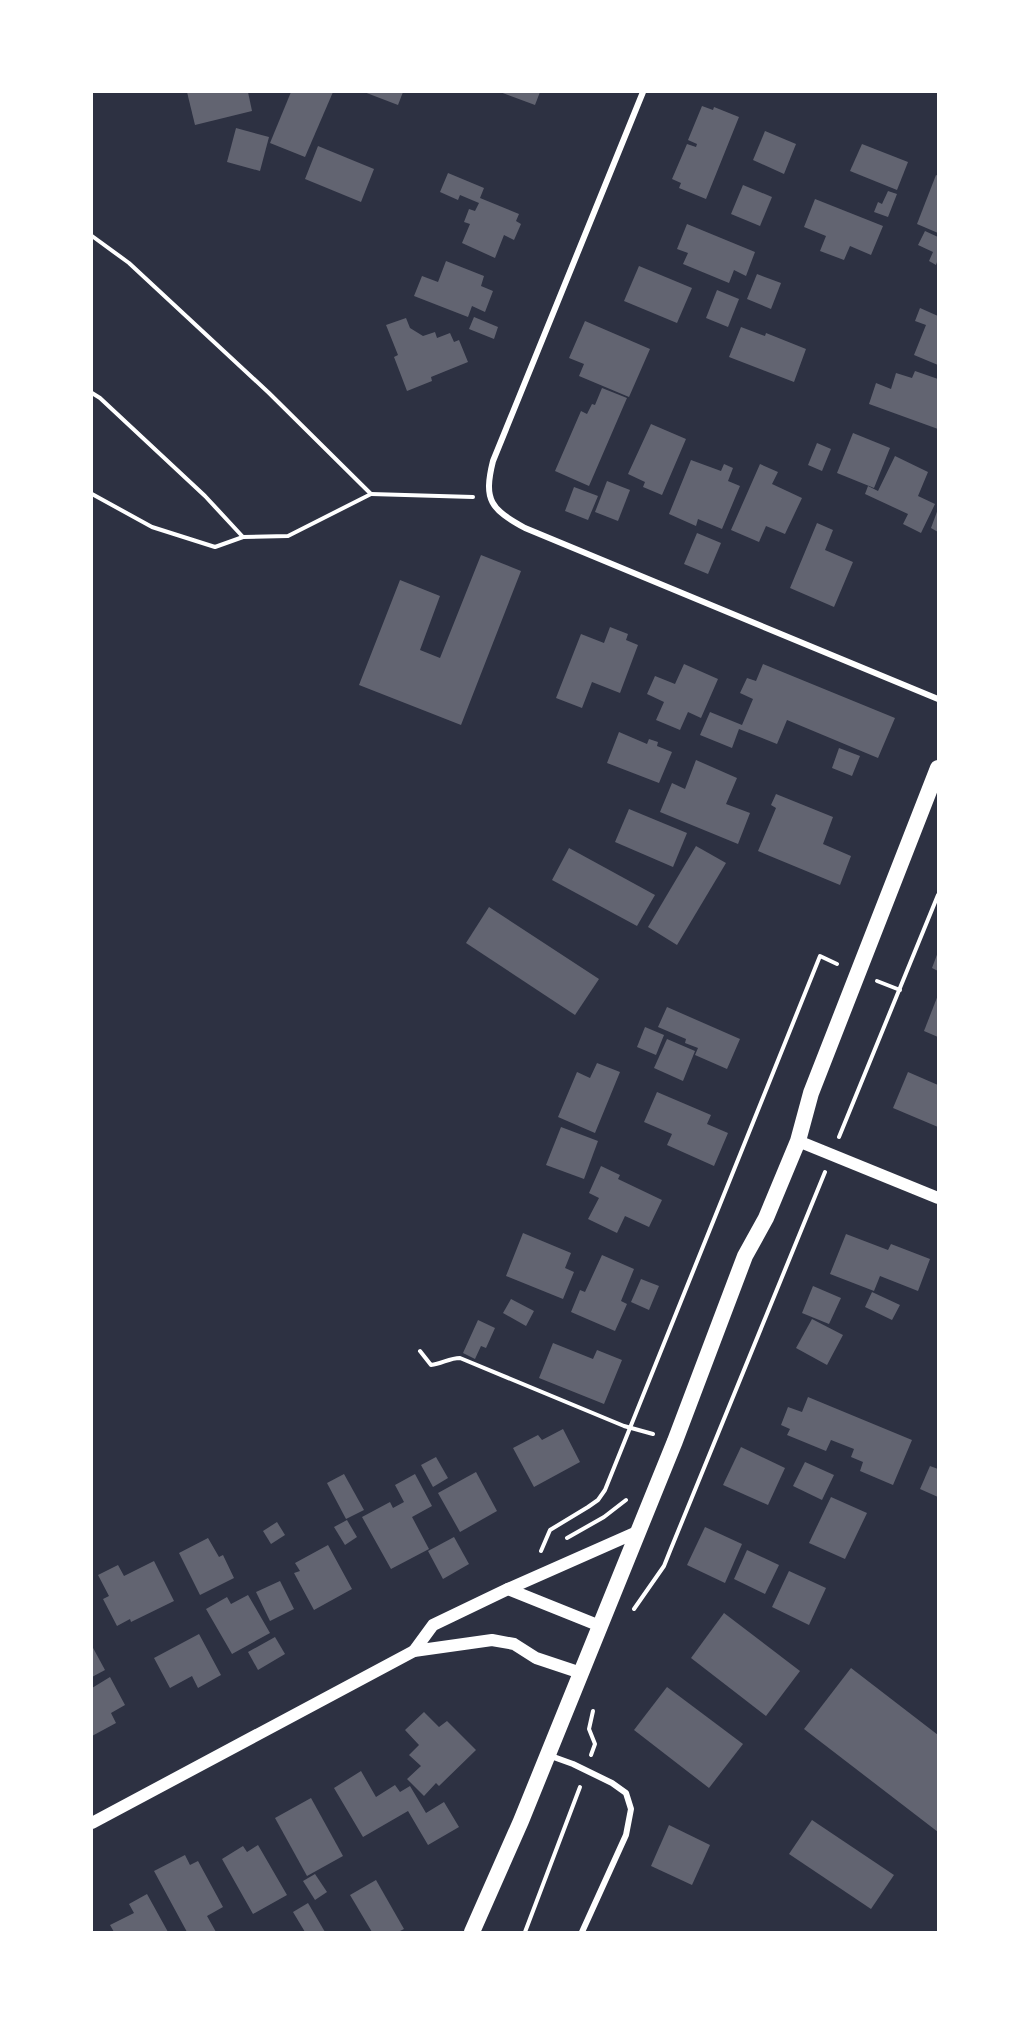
<svg xmlns="http://www.w3.org/2000/svg" width="1030" height="2024" font-family="Jost,sans-serif">
	<rect width="100%" height="100%" fill="#2d3142"/>
	<!-- building -->
	<g fill="#626471">
		<polygon points="187,92 248,92 252,111 195,125"/>
		<polygon points="291,92 333,92 305,157 270,143"/>
		<polygon points="364,92 403,92 398,105"/>
		<polygon points="500,92 540,92 535,105"/>
		<polygon points="702,106 713,110 714,107 739,117 706,199 679,188 681,183 672,179 687,144 696,147 697,144 688,140"/>
		<polygon points="236,128 269,137 260,171 227,162"/>
		<polygon points="765,131 796,144 784,174 753,160"/>
		<polygon points="862,144 908,162 897,190 850,171"/>
		<polygon points="318,146 374,169 361,202 305,179"/>
		<polygon points="448,173 484,188 480,198 519,214 516,221 521,224 514,240 504,235 495,258 462,243 470,224 464,222 469,209 475,211 479,203 460,195 458,200 440,192"/>
		<polygon points="936,175 938,176 938,233 917,224"/>
		<polygon points="743,185 772,197 760,226 731,214"/>
		<polygon points="888,191 897,194 888,217 874,212 878,202 882,204"/>
		<polygon points="815,199 883,226 871,255 850,246 844,260 820,251 826,236 804,227"/>
		<polygon points="687,224 755,252 746,276 734,270 729,283 683,264 688,253 677,249"/>
		<polygon points="925,231 938,237 938,259 936,265 929,261 933,252 918,245"/>
		<polygon points="446,261 484,276 481,286 493,291 485,312 472,306 468,317 414,296 422,276 438,282"/>
		<polygon points="639,266 692,288 677,323 624,301"/>
		<polygon points="757,274 781,283 771,309 747,299"/>
		<polygon points="717,290 739,299 728,327 706,318"/>
		<polygon points="920,308 938,316 938,365 914,355 926,325 915,321"/>
		<polygon points="474,317 498,327 494,339 469,329"/>
		<polygon points="406,318 410,328 423,336 435,332 437,338 450,333 454,342 459,340 468,362 431,377 432,381 407,391 394,357 398,355 386,325"/>
		<polygon points="585,321 650,349 629,397 579,376 584,364 569,358"/>
		<polygon points="741,327 765,336 766,333 806,349 794,382 729,357"/>
		<polygon points="915,371 938,379 938,429 869,404 876,383 891,389 896,373 912,378"/>
		<polygon points="602,388 627,398 589,486 555,471 581,411 587,414 592,404 595,405"/>
		<polygon points="651,424 686,439 662,495 643,487 645,482 628,474"/>
		<polygon points="853,433 890,448 874,488 837,473"/>
		<polygon points="817,443 831,449 822,471 808,465"/>
		<polygon points="895,456 928,472 918,496 935,504 921,533 903,524 908,514 865,494 868,486 878,491"/>
		<polygon points="691,460 721,471 724,464 733,468 728,481 740,486 722,529 698,519 696,526 669,514"/>
		<polygon points="760,464 778,472 772,484 802,498 785,534 766,526 759,542 731,530"/>
		<polygon points="607,481 630,490 618,521 595,512"/>
		<polygon points="574,487 598,496 588,520 565,511"/>
		<polygon points="938,509 938,532 931,528"/>
		<polygon points="817,523 833,530 825,550 853,562 834,607 790,588"/>
		<polygon points="697,533 721,543 708,574 684,564"/>
		<polygon points="481,555 521,571 461,725 359,685 400,580 440,596 420,650 440,658"/>
		<polygon points="610,627 628,634 626,640 638,645 620,693 592,682 582,708 556,698 581,634 604,643"/>
		<polygon points="684,664 718,679 701,718 688,712 680,730 656,720 664,702 647,694 655,676 675,684"/>
		<polygon points="763,664 895,718 878,758 787,720 777,744 739,729 732,748 700,735 710,712 742,725 753,699 740,693 747,678 756,681"/>
		<polygon points="619,732 647,744 649,739 658,742 657,746 672,752 659,783 607,763"/>
		<polygon points="839,748 860,756 852,776 832,768"/>
		<polygon points="696,760 737,778 726,804 750,813 738,844 660,812 672,783 685,789"/>
		<polygon points="776,794 833,817 823,844 851,856 840,885 758,851 776,808 771,805"/>
		<polygon points="629,809 687,833 673,867 615,842"/>
		<polygon points="696,846 726,863 677,945 648,927"/>
		<polygon points="569,848 655,895 637,926 552,880"/>
		<polygon points="489,907 599,979 575,1015 466,943"/>
		<polygon points="938,952 938,971 932,968"/>
		<polygon points="938,995 938,1037 924,1031"/>
		<polygon points="667,1007 740,1039 727,1069 695,1055 698,1048 685,1043 686,1039 658,1027"/>
		<polygon points="645,1027 664,1035 656,1055 637,1047"/>
		<polygon points="667,1039 695,1051 683,1081 654,1068"/>
		<polygon points="597,1063 620,1072 595,1133 558,1117 577,1072 590,1078"/>
		<polygon points="908,1072 938,1085 938,1127 893,1108"/>
		<polygon points="657,1092 711,1115 707,1124 728,1133 714,1166 667,1145 672,1134 644,1122"/>
		<polygon points="561,1127 598,1141 584,1179 546,1165"/>
		<polygon points="601,1166 620,1175 618,1179 662,1200 649,1227 625,1216 617,1233 588,1219 599,1198 589,1193"/>
		<polygon points="523,1233 571,1253 565,1268 574,1272 563,1299 506,1276"/>
		<polygon points="846,1234 888,1250 891,1244 930,1259 918,1291 880,1276 874,1291 830,1274"/>
		<polygon points="602,1255 634,1269 621,1301 627,1304 615,1331 571,1312 580,1290 585,1292"/>
		<polygon points="641,1279 659,1286 649,1310 631,1302"/>
		<polygon points="813,1286 841,1298 829,1324 802,1313"/>
		<polygon points="872,1292 900,1305 892,1320 865,1307"/>
		<polygon points="511,1299 534,1311 526,1326 503,1313"/>
		<polygon points="812,1319 843,1335 827,1365 796,1348"/>
		<polygon points="478,1320 495,1328 486,1348 481,1346 475,1359 463,1353"/>
		<polygon points="553,1343 593,1359 597,1350 622,1360 604,1404 539,1378"/>
		<polygon points="808,1397 912,1440 893,1485 860,1471 863,1462 851,1457 854,1449 831,1440 826,1451 787,1435 790,1429 781,1425 788,1407 802,1412"/>
		<polygon points="563,1429 580,1462 534,1487 513,1448 538,1435 542,1440"/>
		<polygon points="741,1447 785,1468 768,1505 723,1485"/>
		<polygon points="436,1457 448,1478 433,1487 421,1465"/>
		<polygon points="805,1462 834,1475 822,1500 793,1486"/>
		<polygon points="930,1466 938,1469 938,1497 920,1489"/>
		<polygon points="476,1472 497,1511 460,1532 438,1493"/>
		<polygon points="344,1474 364,1510 346,1519 327,1483"/>
		<polygon points="415,1474 432,1506 412,1517 429,1549 391,1569 362,1517 390,1502 393,1508 404,1502 395,1485"/>
		<polygon points="831,1497 867,1513 845,1559 809,1543"/>
		<polygon points="347,1520 357,1537 345,1545 334,1527"/>
		<polygon points="277,1522 285,1535 271,1544 263,1531"/>
		<polygon points="705,1527 742,1544 725,1583 687,1565"/>
		<polygon points="454,1537 469,1564 443,1579 428,1551"/>
		<polygon points="208,1538 219,1557 223,1555 234,1578 200,1595 179,1553"/>
		<polygon points="328,1545 352,1589 314,1610 294,1573 300,1571 295,1563"/>
		<polygon points="747,1550 779,1565 765,1594 734,1579"/>
		<polygon points="154,1561 174,1601 131,1622 130,1619 117,1626 103,1599 109,1596 98,1575 118,1565 124,1576"/>
		<polygon points="789,1571 826,1588 809,1625 772,1607"/>
		<polygon points="280,1581 294,1609 270,1621 256,1592"/>
		<polygon points="248,1595 270,1633 232,1654 206,1609 227,1597 231,1604"/>
		<polygon points="724,1613 800,1671 766,1716 691,1658"/>
		<polygon points="199,1634 221,1675 198,1688 192,1676 170,1688 154,1658"/>
		<polygon points="275,1637 285,1654 258,1670 248,1652"/>
		<polygon points="92,1646 105,1670 92,1677"/>
		<polygon points="851,1668 938,1735 938,1832 804,1729"/>
		<polygon points="110,1677 125,1705 111,1713 116,1723 92,1736 92,1688"/>
		<polygon points="667,1687 743,1744 709,1788 634,1730"/>
		<polygon points="424,1712 439,1727 447,1721 476,1750 439,1786 436,1783 424,1796 407,1779 421,1766 409,1755 419,1745 405,1730"/>
		<polygon points="361,1771 376,1797 395,1785 400,1792 410,1786 426,1813 444,1802 459,1827 428,1845 408,1811 363,1837 334,1788"/>
		<polygon points="311,1798 343,1856 307,1876 275,1818"/>
		<polygon points="812,1820 894,1875 871,1909 789,1854"/>
		<polygon points="669,1825 710,1845 692,1885 651,1866"/>
		<polygon points="258,1845 287,1895 253,1914 222,1859 243,1846 247,1852"/>
		<polygon points="185,1855 190,1865 198,1861 223,1907 207,1916 216,1932 187,1932 154,1871"/>
		<polygon points="315,1874 327,1892 315,1900 303,1881"/>
		<polygon points="376,1880 404,1929 398,1932 372,1932 350,1895"/>
		<polygon points="147,1894 168,1932 114,1932 110,1925 134,1913 129,1904"/>
		<polygon points="308,1903 325,1932 305,1932 293,1912"/>
	</g>
	<g fill="none" stroke-linecap="round" stroke-linejoin="round">
		<!-- path -->
		<g stroke="#fff" stroke-width="4">
			<polyline points="92,236 129,263 269,393 371,494 288,536 243,537 205,496 100,398 92,393"/>
			<polyline points="92,494 152,527 215,547 243,537"/>
			<polyline points="371,494 473,497"/>
			<polyline points="877,981 900,990"/>
			<polyline points="839,1137 938,895"/>
			<path d="M420,1351L431,1365C442,1364 449,1358 460,1358L624,1426L653,1434"/>
			<polyline points="567,1538 604,1517 626,1500"/>
			<polyline points="541,1551 550,1530 588,1507 598,1500 605,1490 820,956 837,964"/>
			<polyline points="634,1609 664,1566 670,1551 825,1172"/>
			<polyline points="591,1755 595,1744 589,1729 593,1711"/>
			<polyline points="525,1932 580,1787"/>
		</g>
		<!-- minor -->
		<g stroke="#fff" stroke-width="6">
			<path d="M643,92L493,461C483,501 491,509 525,528L938,699"/>
			<polyline points="548,1755 573,1764 612,1783 626,1793 631,1809 626,1835 582,1932"/>
		</g>
		<!-- secondary -->
		<g stroke="#fff" stroke-width="12">
			<polyline points="798,1141 938,1198"/>
			<polyline points="508,1589 600,1626"/>
			<polyline points="414,1651 433,1625 508,1589 637,1532"/>
			<polyline points="92,1823 414,1651 492,1640 514,1644 536,1658 581,1673"/>
		</g>
		<!-- trunk -->
		<polyline stroke="#fff" stroke-width="16" points="472,1932 521,1821 675,1441 745,1256 766,1218 798,1141 811,1093 938,768"/>
	</g>
	<!-- border -->
	<rect width="1030" height="2024" fill="none" stroke="#ffffff" stroke-width="186"/>
</svg>
